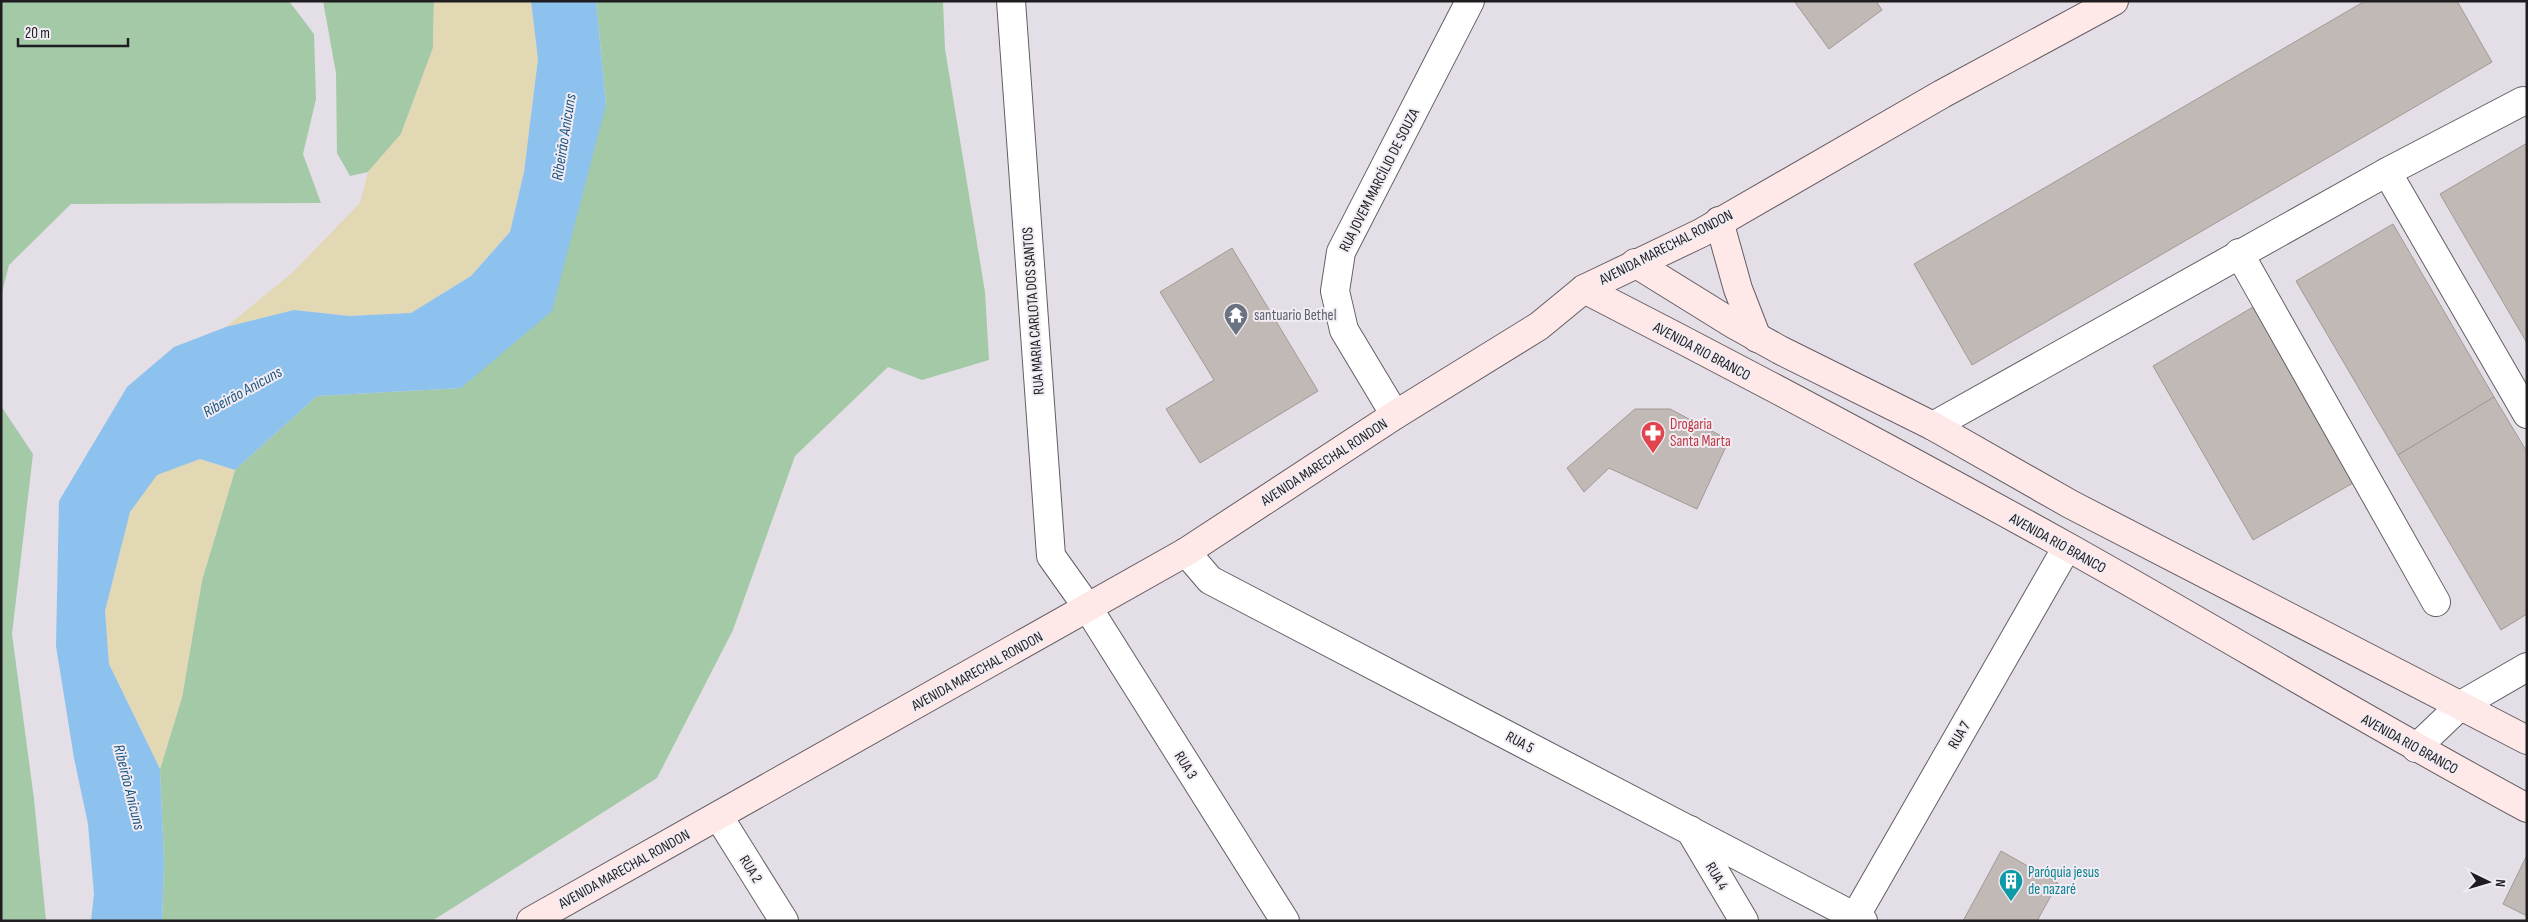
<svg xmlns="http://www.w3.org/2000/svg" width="2528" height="922" font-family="'Sofia Sans Condensed',sans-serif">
	<rect width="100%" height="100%" fill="#e4dfe6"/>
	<!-- green -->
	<g fill="#a3c9a7">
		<polygon points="1,1 289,1 314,34 316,99 303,154 321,203 71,204 9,265 1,296"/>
		<polygon points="323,1 434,1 433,48 401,134 368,172 350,176 337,153 336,73"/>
		<polygon points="596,1 943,1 945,49 985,292 989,360 922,380 888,367 795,456 733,630 657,778 432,921 162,921 164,863 160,769 182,697 202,580 235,470 317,396 461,388 606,105"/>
		<polygon points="1,406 33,454 12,634 34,799 46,921 1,921"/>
	</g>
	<!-- sand -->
	<g fill="#e2d8b3">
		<polygon points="434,1 531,1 538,59 524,172 510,232 471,276 411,313 349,316 294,310 226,327 292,273 360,203 368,172 401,134 433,48"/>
		<polygon points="200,459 235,470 202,580 182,697 160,769 109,664 105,611 130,512 157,474"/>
	</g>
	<!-- water -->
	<polygon fill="#8dc1ee" points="531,1 596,1 606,105 552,311 461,388 317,396 235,470 200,459 157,475 130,512 105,611 109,664 160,769 164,863 162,921 91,921 94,894 88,824 74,758 56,646 59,501 127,387 174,347 226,327 294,310 349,316 411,313 471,276 510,232 524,172 538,59"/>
	<!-- building -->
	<g fill="#c1b9b5" stroke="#a19996">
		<polygon points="1794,1 1876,1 1882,10 1829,49"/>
		<polygon points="2365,1 2457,1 2492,62 1972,365 1914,264"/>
		<polygon points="2527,143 2527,343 2440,194"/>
		<polygon points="2393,224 2494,397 2398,455 2296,281"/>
		<polygon points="1232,248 1318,391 1200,463 1166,409 1214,380 1160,292"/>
		<polygon points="2253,307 2353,483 2253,540 2153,366"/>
		<polygon points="2494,397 2527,452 2527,614 2501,630 2398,455"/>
		<polygon points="1635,409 1670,409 1729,440 1697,509 1609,468 1584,492 1567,468"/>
		<polygon points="2001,851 2058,883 2037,921 1963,921"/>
		<polygon points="2526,857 2527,857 2527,916 2503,904"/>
	</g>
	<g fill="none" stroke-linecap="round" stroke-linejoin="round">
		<defs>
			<g id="street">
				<polyline points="1011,1 1051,556 1088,608 1285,921"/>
				<polyline points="2387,172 2527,414"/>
				<polyline points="2239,253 2436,602"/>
				<polyline points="1395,415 1344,330 1335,291 1341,252 1470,1"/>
				<polyline points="1933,426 2387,172 2523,101"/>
				<polyline points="1186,552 1210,580 1863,921"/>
				<polyline points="2416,748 2461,705 2527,667"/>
				<polyline points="719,817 784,921"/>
				<polyline points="1690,830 1744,921"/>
				<polyline points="1850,921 1855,917 2067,547"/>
			</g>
			<g id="secondary">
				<polyline points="1719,221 1738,289 1757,338"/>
				<polyline points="1635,263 1735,325 1780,350 1933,426 2070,504 2527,740"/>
				<path d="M1584,289C1746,372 1907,458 2066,546C2220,632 2371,724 2527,808"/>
				<polyline points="531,921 1186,552 1395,415 1539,326 1584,289 1701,233 1942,94 2114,1"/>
			</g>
		</defs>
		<!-- street casing -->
		<use href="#street" stroke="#635e64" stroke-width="30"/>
		<!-- secondary casing -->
		<use href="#secondary" stroke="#635e64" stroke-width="30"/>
		<!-- street -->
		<use href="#street" stroke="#fff" stroke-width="28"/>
		<!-- secondary -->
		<use href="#secondary" stroke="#fee8e8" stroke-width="28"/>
	</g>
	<!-- icons -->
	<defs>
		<symbol id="temple-pin" viewBox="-11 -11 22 30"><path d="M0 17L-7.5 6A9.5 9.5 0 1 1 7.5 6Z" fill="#6b7280" stroke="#f1ecf3"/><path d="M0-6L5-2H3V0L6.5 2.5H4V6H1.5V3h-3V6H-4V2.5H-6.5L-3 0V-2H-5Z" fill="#fff"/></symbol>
		<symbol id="pharmacy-pin" viewBox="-11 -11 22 30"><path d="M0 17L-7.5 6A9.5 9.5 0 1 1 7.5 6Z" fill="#e0444e" stroke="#f1ecf3"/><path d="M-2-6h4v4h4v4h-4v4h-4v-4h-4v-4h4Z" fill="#fff"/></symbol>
		<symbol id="building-pin" viewBox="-11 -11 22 30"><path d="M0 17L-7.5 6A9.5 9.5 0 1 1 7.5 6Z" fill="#0f9aa8" stroke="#f1ecf3"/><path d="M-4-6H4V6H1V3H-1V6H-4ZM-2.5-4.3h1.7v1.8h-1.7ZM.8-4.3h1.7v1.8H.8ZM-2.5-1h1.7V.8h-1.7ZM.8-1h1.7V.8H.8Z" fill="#fff"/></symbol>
	</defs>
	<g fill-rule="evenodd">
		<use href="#temple-pin" x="1222" y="301" width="28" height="38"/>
		<use href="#pharmacy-pin" x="1639" y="419" width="28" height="38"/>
		<use href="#building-pin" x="1997" y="867" width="28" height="38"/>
	</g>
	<g text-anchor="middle" stroke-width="4" stroke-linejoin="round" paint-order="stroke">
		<!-- street labels -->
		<g font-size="15" fill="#1f1d20" stroke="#f1ecf3">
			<text transform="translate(1379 180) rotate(-63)" y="5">RUA JOVEM MARCÍLIO DE SOUZA</text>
			<text transform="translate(1666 247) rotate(-27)" y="5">AVENIDA MARECHAL RONDON</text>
			<text transform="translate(1033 311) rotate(-94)" y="5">RUA MARIA CARLOTA DOS SANTOS</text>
			<text transform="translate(1702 351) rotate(28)" y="5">AVENIDA RIO BRANCO</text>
			<text transform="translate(1324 462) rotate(-33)" y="5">AVENIDA MARECHAL RONDON</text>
			<text transform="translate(2058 543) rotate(29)" y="5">AVENIDA RIO BRANCO</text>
			<text transform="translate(977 671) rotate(-29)" y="5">AVENIDA MARECHAL RONDON</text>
			<text transform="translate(1959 735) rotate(-60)" y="5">RUA 7</text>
			<text transform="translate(1520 742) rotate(28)" y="5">RUA 5</text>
			<text transform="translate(2410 744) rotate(29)" y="5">AVENIDA RIO BRANCO</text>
			<text transform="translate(1186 765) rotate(58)" y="5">RUA 3</text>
			<text transform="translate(624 869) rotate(-29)" y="5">AVENIDA MARECHAL RONDON</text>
			<text transform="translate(751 869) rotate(58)" y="5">RUA 2</text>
			<text transform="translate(1717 876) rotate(59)" y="5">RUA 4</text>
		</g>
		<!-- worship labels -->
		<g font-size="15" fill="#5b616d" stroke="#f1ecf3" text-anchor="start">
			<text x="1254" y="320">santuario Bethel</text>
		</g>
		<!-- health labels -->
		<g font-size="15" fill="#be3a42" stroke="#f1ecf3" text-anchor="start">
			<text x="1670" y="429">Drogaria<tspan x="1670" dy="17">Santa Marta</tspan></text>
		</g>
		<!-- culture labels -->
		<g font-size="15" fill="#0d838f" stroke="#f1ecf3" text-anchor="start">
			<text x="2028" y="877">Paróquia jesus<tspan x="2028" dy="17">de nazaré</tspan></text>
		</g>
		<!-- water labels -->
		<g font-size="16" font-style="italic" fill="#1d5681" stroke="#f1ecf3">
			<text transform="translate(563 137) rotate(-81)" y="6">Ribeirão Anicuns</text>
			<text transform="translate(242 391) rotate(-29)" y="6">Ribeirão Anicuns</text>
			<text transform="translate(130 787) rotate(76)" y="6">Ribeirão Anicuns</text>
		</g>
	</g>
	<!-- border -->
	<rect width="2528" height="922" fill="none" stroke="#1f1d20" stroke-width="5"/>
	<!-- north arrow -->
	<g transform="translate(2488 882) rotate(95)" stroke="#f1ecf3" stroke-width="4" paint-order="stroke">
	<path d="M0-4L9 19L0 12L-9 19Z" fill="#1f1d20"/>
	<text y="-8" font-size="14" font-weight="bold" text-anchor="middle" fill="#1f1d20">N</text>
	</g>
	<!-- scale -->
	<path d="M18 38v8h110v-8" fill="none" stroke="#1f1d20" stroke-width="2.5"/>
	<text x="25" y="38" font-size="15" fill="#1f1d20" stroke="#f1ecf3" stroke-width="4" paint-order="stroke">20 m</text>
</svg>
